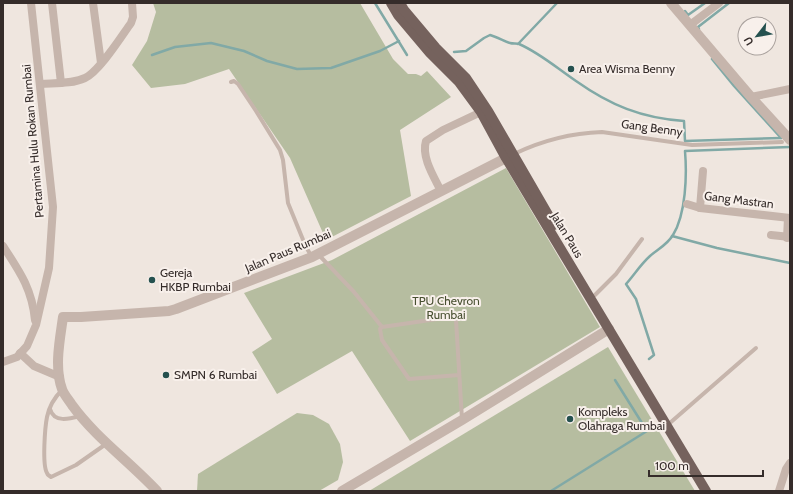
<svg xmlns="http://www.w3.org/2000/svg" width="793" height="494" font-family="Cabin,sans-serif">
	<rect width="100%" height="100%" fill="#efe6df"/>
	<!-- green -->
	<g fill="#b6bda0">
		<polygon points="153,3 360,3 393,59 408,74 416,74 421,76 427,71 451,97 400,130 411,196 326,240 290,158 229,69 185,84 151,88 132,65 147,41 156,12"/>
		<polygon points="506,168 600,327 410,441 352,351 277,394 252,352 272,339 244,293 332,260"/>
		<polygon points="608,347 695,491 369,491"/>
		<polygon points="297,413 313,415 329,424 340,444 343,462 338,480 319,491 197,491 198,474"/>
	</g>
	<g fill="none" stroke-linecap="round" stroke-linejoin="round">
		<!-- stream -->
		<g stroke="#81a9a6" stroke-width="2.5">
			<polyline points="375,3 407,55"/>
			<polyline points="685,11 688,15 705,3"/>
			<polyline points="699,29 698,27 729,3"/>
			<polyline points="518,44 557,3"/>
			<path d="M454,52L466,51L484,38L490,35C497,37 504,41 510,43C513,44 517,43 519,44C540,53 558,69 576,81C610,105 641,118 684,121L685,141L781,138"/>
			<polyline points="152,55 175,47 211,43 244,51 267,61 297,69 331,68 380,51 399,41"/>
			<polyline points="712,59 734,86 781,138"/>
			<polyline points="672,236 717,248 790,263"/>
			<path d="M649,359L654,355L636,299L626,284C634,275 641,264 650,256C658,249 667,245 673,235C686,214 687,175 685,151L790,147"/>
			<polyline points="551,491 647,431 615,380"/>
		</g>
		<!-- service -->
		<g stroke="#c6b5ac" stroke-width="4">
			<polyline points="231,82 234,81 238,84 256,111 280,150 283,160 288,203 306,247 312,257"/>
			<path d="M514,154C541,141 572,133 602,132L692,145L782,142"/>
			<polyline points="318,254 354,292 382,327"/>
			<polyline points="595,295 616,274 642,239"/>
			<polyline points="459,375 409,379 382,340 380,329 382,327 451,317 455,318 456,320 462,419"/>
			<path d="M62,390C55,397 49,407 47,417C45,427 42,465 47,473C48,476 49,475 51,477L76,465L106,444"/>
			<path d="M50,409C54,423 69,419 80,416"/>
			<polyline points="671,422 756,348"/>
		</g>
		<!-- minor -->
		<g stroke="#c6b5ac" stroke-width="8">
			<polyline points="52,3 61,83"/>
			<polyline points="93,3 101,63"/>
			<polyline points="690,25 719,3"/>
			<path d="M41,84C55,83 72,84 85,78C99,72 121,37 131,23L133,17L132,3"/>
			<polyline points="751,97 790,89"/>
			<path d="M441,191C434,177 421,157 426,141L443,130L481,112"/>
			<polyline points="687,204 700,208 790,218"/>
			<polyline points="700,208 703,171"/>
			<polyline points="771,235 790,237"/>
			<polyline points="787,238 788,218"/>
			<path d="M3,246C20,272 32,289 35,320"/>
			<polyline points="20,353 34,366 60,377"/>
			<polyline points="3,362 17,357 27,346 36,325 49,268 53,207 31,3"/>
			<polyline points="779,491 786,469 790,463"/>
		</g>
		<!-- tertiary -->
		<g stroke="#c6b5ac" stroke-width="10">
			<polyline points="671,3 751,97 790,140"/>
			<path d="M157,491C129,461 96,438 72,405C69,400 64,395 62,389C54,367 60,339 63,317H81L169,311L176,309L312,257L506,158"/>
			<polyline points="342,491 462,420 609,329"/>
		</g>
		<!-- primary -->
		<g stroke="#75625d" stroke-width="10">
			<polyline points="391,3 398,15 430,53 459,82 481,112 506,158 706,491"/>
			<polyline points="400,3 404,10 436,48 466,78 488,111 554,225"/>
		</g>
	</g>
	<!-- markers -->
	<g fill="#25514f" stroke="#f8f0eb" stroke-width="1.5">
		<circle cx="571" cy="69" r="4"/>
		<circle cx="152" cy="280" r="4"/>
		<circle cx="166" cy="375" r="4"/>
		<circle cx="570" cy="419" r="4"/>
	</g>
	<g text-anchor="middle" stroke-width="4" stroke-linejoin="round" paint-order="stroke">
		<!-- poi labels -->
		<g font-size="12" fill="#352c2a" stroke="#f8f0eb" text-anchor="start">
			<text x="579" y="73">Area Wisma Benny</text>
			<text x="160" y="277">Gereja<tspan x="160" dy="14">HKBP Rumbai</tspan></text>
			<text x="174" y="379">SMPN 6 Rumbai</text>
			<text x="578" y="416">Kompleks<tspan x="578" dy="14">Olahraga Rumbai</tspan></text>
		</g>
		<!-- street labels -->
		<g font-size="12" fill="#352c2a" stroke="#f8f0eb">
			<text transform="translate(652 128) rotate(8)" y="4">Gang Benny</text>
			<text transform="translate(33 141) rotate(-95)" y="4">Pertamina Hulu Rokan Rumbai</text>
			<text transform="translate(739 200) rotate(7)" y="4">Gang Mastran</text>
			<text transform="translate(567 235) rotate(59)" y="4">Jalan Paus</text>
			<text transform="translate(288 251) rotate(-23)" y="4">Jalan Paus Rumbai</text>
		</g>
		<!-- park labels -->
		<g font-size="12" fill="#485031" stroke="#f8f0eb">
			<text x="446" y="305">TPU Chevron<tspan x="446" dy="14">Rumbai</tspan></text>
		</g>
	</g>
	<!-- border -->
	<rect width="793" height="494" fill="none" stroke="#352c2a" stroke-width="8"/>
	<!-- north arrow -->
	<g transform="translate(757 36) rotate(239)"><circle r="19" fill="#f8f0eb" stroke="#aaa29e"/>
	<path d="M0-3L7 15L0 10L-7 15Z" fill="#25514f"/>
	<text y="-6" font-size="11" font-weight="bold" text-anchor="middle" fill="#352c2a">U</text>
	</g>
	<!-- scale -->
	<path d="M649 470v6h114v-6" fill="none" stroke="#352c2a" stroke-width="2"/>
	<text x="655" y="470" font-size="12" fill="#352c2a" stroke="#f8f0eb" stroke-width="3" paint-order="stroke">100 m</text>
</svg>
